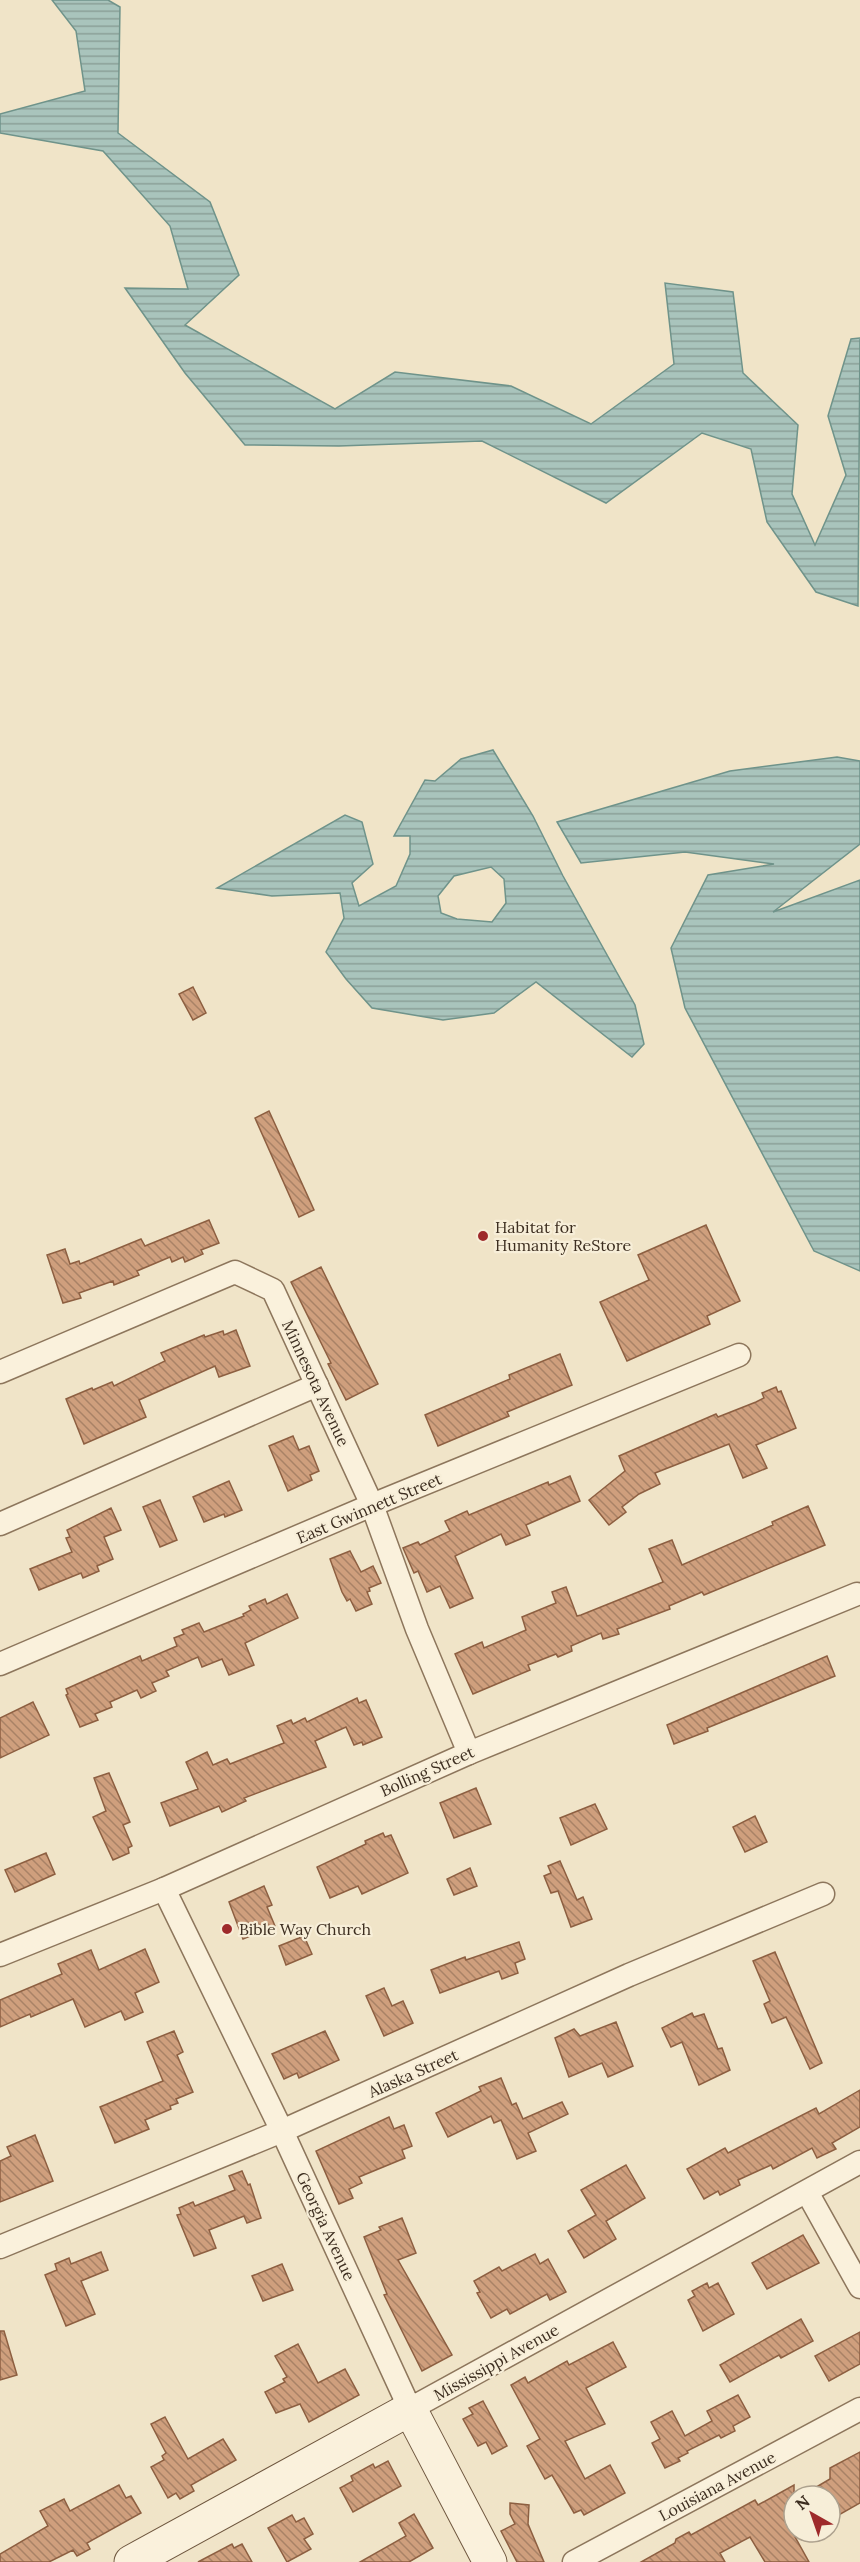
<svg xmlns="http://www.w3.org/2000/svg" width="860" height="2562" font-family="Lora,serif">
	<defs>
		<pattern id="water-rules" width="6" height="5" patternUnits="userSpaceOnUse" patternTransform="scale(1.5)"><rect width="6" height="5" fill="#a9c4bc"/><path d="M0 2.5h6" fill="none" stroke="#8ba098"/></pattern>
		<pattern id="building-back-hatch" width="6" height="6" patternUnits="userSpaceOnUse" patternTransform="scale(1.5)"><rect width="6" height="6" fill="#cf9f7d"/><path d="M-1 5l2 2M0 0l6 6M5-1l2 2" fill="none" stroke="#a98266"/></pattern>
	</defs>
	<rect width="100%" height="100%" fill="#f0e4c8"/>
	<!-- water -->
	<g fill="url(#water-rules)" stroke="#6f938a" stroke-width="1.5" fill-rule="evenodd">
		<polygon points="52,0 108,0 120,7 118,133 210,202 239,275 185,325 335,409 395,372 511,386 591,424 674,364 665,283 733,292 743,373 798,425 792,494 815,545 846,475 828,416 851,339 860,338 858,606 816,592 767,522 751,449 702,433 606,503 482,441 339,446 245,445 185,373 125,288 188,289 170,226 103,151 0,133 0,114 85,91 76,31"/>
		<path d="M493,750L533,816L563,876L635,1005L644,1044L632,1057L536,982L494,1013L443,1020L372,1008L346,979L326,952L344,918L340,893L272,896L217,888L345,815L362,822L373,864L352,883L359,906L396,886L410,854V836H394L425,780L435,781L461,759ZM491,867L504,879L506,903L492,922L457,919L441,913L438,896L454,876Z"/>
		<polygon points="837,757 860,761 860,844 773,912 860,880 860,1271 814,1251 685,1008 671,948 708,875 774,864 685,852 581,863 557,822 730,771"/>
	</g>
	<!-- building -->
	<g fill="url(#building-back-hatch)" stroke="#8d5f41" stroke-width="1.5">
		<polygon points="193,987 206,1013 193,1020 179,994"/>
		<polygon points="269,1111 314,1210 299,1217 255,1118"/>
		<polygon points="209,1220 219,1243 201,1250 203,1254 185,1262 183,1257 172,1262 170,1257 137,1271 139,1275 114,1285 113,1281 79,1293 81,1298 63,1303 47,1255 65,1249 70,1264 79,1261 80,1264 141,1239 145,1246"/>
		<polygon points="706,1225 740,1301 707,1316 710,1324 627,1361 600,1302 649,1280 638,1255"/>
		<polygon points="321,1267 378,1384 346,1400 328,1364 331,1363 291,1282"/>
		<polygon points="236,1330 250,1366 219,1377 215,1366 139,1400 146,1417 84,1444 66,1399 92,1388 93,1390 112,1382 114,1386 165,1361 161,1353 204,1335 205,1337 223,1331 224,1335"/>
		<polygon points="560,1354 572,1385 507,1412 509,1416 438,1446 425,1415 510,1379 509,1375"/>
		<polygon points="776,1387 778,1392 781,1391 796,1428 756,1445 767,1468 743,1478 729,1444 655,1473 660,1484 639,1494 622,1507 626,1512 609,1525 589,1500 625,1471 619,1456 716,1414 718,1417 756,1402 764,1398 762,1393"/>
		<polygon points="293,1436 299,1450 309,1446 319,1471 310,1475 312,1480 288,1491 269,1446"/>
		<polygon points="570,1476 580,1501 526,1525 530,1535 506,1545 501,1534 455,1556 473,1598 450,1608 440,1586 427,1592 418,1571 414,1573 403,1548 418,1542 420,1545 450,1531 445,1521 467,1511 469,1515 548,1482 549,1485"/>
		<polygon points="229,1481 242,1510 225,1517 224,1514 204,1522 193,1497"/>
		<polygon points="160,1500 177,1540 160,1547 143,1507"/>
		<polygon points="808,1506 825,1545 704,1595 702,1592 669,1606 670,1609 617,1629 619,1634 603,1639 601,1633 571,1646 572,1651 558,1657 556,1654 528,1665 530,1670 473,1694 455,1654 482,1642 484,1648 526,1630 522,1617 556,1603 552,1592 566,1587 577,1616 581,1615 663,1582 649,1549 672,1540 682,1565 773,1525 772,1522"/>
		<polygon points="111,1508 121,1530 104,1537 113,1559 97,1566 99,1571 83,1578 81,1573 39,1590 30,1569 72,1552 66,1538 70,1537 67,1530"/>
		<polygon points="350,1551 361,1572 373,1566 381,1583 369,1588 370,1591 367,1592 372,1604 356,1611 350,1599 347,1601 342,1592 330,1559"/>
		<polygon points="287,1594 298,1618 245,1643 254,1665 229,1675 222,1659 202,1667 198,1657 166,1671 169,1676 152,1683 156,1691 141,1698 137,1690 110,1702 112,1707 95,1714 98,1720 80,1727 66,1695 68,1694 66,1689 140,1656 142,1661 177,1646 174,1638 184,1634 182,1630 199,1623 204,1632 244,1616 243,1614 251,1610 249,1606 265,1599 267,1604"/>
		<polygon points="827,1656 835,1676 707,1728 708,1731 674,1744 667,1725"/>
		<polygon points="357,1698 359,1703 366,1700 382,1737 363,1745 362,1742 354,1745 346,1727 315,1741 326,1767 244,1798 246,1801 222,1812 219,1806 170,1826 161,1803 198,1789 186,1762 207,1752 213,1765 227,1759 230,1764 284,1743 277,1726 291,1720 293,1724 305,1718 307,1722"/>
		<polygon points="33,1702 49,1735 0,1758 0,1718"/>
		<polygon points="109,1773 130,1822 123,1825 132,1846 128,1848 129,1853 113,1860 93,1817 106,1811 94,1778"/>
		<polygon points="476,1788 491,1824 454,1838 440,1803"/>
		<polygon points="595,1804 607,1829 571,1845 560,1818"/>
		<polygon points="755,1816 767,1842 745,1852 733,1827"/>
		<polygon points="383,1833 385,1837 391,1835 408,1873 362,1894 358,1886 330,1898 317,1867 366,1844 365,1841"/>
		<polygon points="46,1853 55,1874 15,1892 5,1870"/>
		<polygon points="560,1861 577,1900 583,1897 592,1919 571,1927 558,1891 551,1893 544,1876 551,1873 548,1866"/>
		<polygon points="470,1868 477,1886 454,1895 447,1879"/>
		<polygon points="264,1886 272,1905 267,1907 275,1926 243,1939 229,1902"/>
		<polygon points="304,1936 312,1954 286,1965 279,1946"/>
		<polygon points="519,1942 525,1959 515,1963 518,1973 502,1979 499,1971 440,1993 431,1970 465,1957 466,1960"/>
		<polygon points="145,1949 159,1982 135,1993 143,2012 125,2020 121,2011 85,2027 73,1999 31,2017 30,2014 0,2027 0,2000 62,1974 58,1964 91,1950 99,1970"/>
		<polygon points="775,1952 822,2063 810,2069 786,2017 772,2023 764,2004 770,2001 753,1961"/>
		<polygon points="384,1988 392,2006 403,2001 413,2023 384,2036 366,1996"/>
		<polygon points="692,2013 694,2017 704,2014 718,2049 722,2048 730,2070 699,2085 682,2042 671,2047 662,2028"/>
		<polygon points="616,2022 633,2066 608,2077 602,2063 569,2077 555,2038 574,2029 580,2036"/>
		<polygon points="174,2031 183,2052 177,2055 193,2092 176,2099 178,2103 170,2106 171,2109 145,2120 149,2129 115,2143 100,2107 163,2081 147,2042"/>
		<polygon points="325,2031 339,2060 299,2078 297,2073 284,2079 272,2054"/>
		<polygon points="501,2078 512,2105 516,2103 523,2119 562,2102 568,2114 528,2133 536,2151 517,2159 501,2120 494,2123 491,2116 448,2137 436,2113 481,2091 479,2087"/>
		<polygon points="860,2090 860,2127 832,2143 836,2149 817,2158 812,2148 773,2169 771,2165 738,2180 740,2185 720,2195 718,2191 704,2199 687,2169 725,2148 728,2153 816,2108 819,2114"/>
		<polygon points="389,2117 394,2129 404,2125 412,2146 402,2150 405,2158 359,2177 362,2183 349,2189 353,2198 339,2204 316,2151"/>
		<polygon points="35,2135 53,2181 0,2202 0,2161 11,2156 7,2147"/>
		<polygon points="626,2165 645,2198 606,2221 616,2239 584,2258 568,2231 596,2215 581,2190"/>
		<polygon points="242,2171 248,2185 250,2184 261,2218 247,2223 244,2216 209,2230 216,2248 194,2256 177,2215 181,2214 179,2208 193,2202 195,2206 235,2190 229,2176"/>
		<polygon points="402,2218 416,2253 398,2260 452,2355 422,2371 384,2295 387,2294 364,2237 381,2230 379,2227"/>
		<polygon points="803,2235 819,2263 767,2289 752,2263"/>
		<polygon points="101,2252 108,2270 81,2281 95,2314 66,2326 45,2275 57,2270 55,2264 69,2258 71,2264"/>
		<polygon points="535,2254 540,2264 548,2259 566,2292 550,2300 547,2294 510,2314 507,2309 491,2318 477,2293 480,2292 474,2281 499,2267 502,2271"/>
		<polygon points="282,2264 293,2290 263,2301 252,2276"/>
		<polygon points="707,2283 709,2288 718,2283 734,2314 703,2331 688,2300 695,2296 692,2291"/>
		<polygon points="801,2319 813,2341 781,2358 779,2355 730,2382 720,2365"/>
		<polygon points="0,2331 4,2331 17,2375 0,2380"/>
		<polygon points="860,2332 860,2364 829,2381 815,2356"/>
		<polygon points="613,2342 626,2367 586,2388 605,2424 565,2441 585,2479 610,2465 625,2493 584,2515 581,2510 574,2513 552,2475 545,2479 527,2446 540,2439 511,2385 525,2377 528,2383 567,2361 569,2365"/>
		<polygon points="298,2344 318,2383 345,2369 359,2395 309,2422 300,2404 276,2413 265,2392 285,2382 283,2379 287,2377 275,2356"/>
		<polygon points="738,2395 750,2417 733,2426 735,2431 721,2438 719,2435 687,2451 688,2453 678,2458 680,2461 665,2468 652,2443 660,2439 651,2422 672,2411 685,2436 712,2421 707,2411"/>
		<polygon points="483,2401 507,2446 492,2454 486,2442 478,2446 463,2419 473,2414 469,2408"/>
		<polygon points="165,2417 188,2459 223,2439 236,2460 191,2485 194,2491 180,2499 176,2493 168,2498 151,2467 164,2460 162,2456 166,2453 151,2424"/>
		<polygon points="860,2452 860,2503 830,2520 830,2496 801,2496 830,2479 830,2468"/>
		<polygon points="388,2461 401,2486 353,2512 340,2488 353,2481 351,2476 373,2464 375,2468"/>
		<polygon points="119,2485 126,2498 131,2496 141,2513 87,2543 90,2549 77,2556 73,2550 49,2562 0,2562 0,2554 48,2526 40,2511 64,2499 70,2511"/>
		<polygon points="794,2485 794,2535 809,2562 765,2562 750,2537 720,2553 725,2562 641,2562 675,2543 676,2539 689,2532 691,2535 755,2500 758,2505"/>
		<polygon points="510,2503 529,2505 528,2524 544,2562 517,2562 501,2531 515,2524 510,2514"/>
		<polygon points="414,2514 433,2548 409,2562 360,2562 406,2536 399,2523"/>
		<polygon points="292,2515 296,2522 304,2518 313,2534 304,2539 311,2549 287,2562 268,2528"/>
		<polygon points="232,2544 234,2548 242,2544 252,2562 198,2562"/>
	</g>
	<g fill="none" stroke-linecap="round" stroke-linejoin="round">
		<defs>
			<g id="street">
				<polyline points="0,1372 235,1272 273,1290 372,1505 417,1629 469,1753"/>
				<polyline points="0,1524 317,1385"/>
				<polyline points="0,1664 372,1505 739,1355"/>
				<polyline points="164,1889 282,2131 410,2409 860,2162"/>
				<polyline points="0,1955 164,1889 469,1753 857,1594"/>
				<polyline points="807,2192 860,2287"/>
				<polyline points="0,2247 282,2131 629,1975 823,1894"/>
				<polyline points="574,2562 860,2409"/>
			</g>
			<polyline id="secondary" points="131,2562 410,2409 490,2562"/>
		</defs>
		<!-- street casing -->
		<use href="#street" stroke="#8d765c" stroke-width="25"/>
		<!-- secondary casing -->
		<use href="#secondary" stroke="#6f573f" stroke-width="35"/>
		<!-- street -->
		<use href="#street" stroke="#faf1dc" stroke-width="22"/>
		<!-- secondary -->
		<use href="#secondary" stroke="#faf1dc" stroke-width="33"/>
	</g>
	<!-- markers -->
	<g fill="#9e2a2b" stroke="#f7eed8" stroke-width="2">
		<circle cx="483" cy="1236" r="6"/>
		<circle cx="227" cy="1929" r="6"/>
	</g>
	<g text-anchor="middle" stroke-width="4.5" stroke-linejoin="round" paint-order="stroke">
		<!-- poi labels -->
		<g font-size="16" fill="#3d2e20" stroke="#f7eed8" text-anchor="start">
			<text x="495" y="1233">Habitat for<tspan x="495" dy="18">Humanity ReStore</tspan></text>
			<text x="239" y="1935">Bible Way Church</text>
		</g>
		<!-- street labels -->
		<g font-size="16" fill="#3d2e20" stroke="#f7eed8">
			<text transform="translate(316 1383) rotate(65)" y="6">Minnesota Avenue</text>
			<text transform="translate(369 1508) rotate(-23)" y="6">East Gwinnett Street</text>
			<text transform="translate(427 1771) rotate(-24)" y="6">Bolling Street</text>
			<text transform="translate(413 2073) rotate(-24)" y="6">Alaska Street</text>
			<text transform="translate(326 2226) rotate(65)" y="6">Georgia Avenue</text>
			<text transform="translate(496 2362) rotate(-29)" y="6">Mississippi Avenue</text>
			<text transform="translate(717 2486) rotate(-28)" y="6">Louisiana Avenue</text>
		</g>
	</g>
	<!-- north arrow -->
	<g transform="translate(812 2514) rotate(320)"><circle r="28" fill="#f7eed8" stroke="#ada18e" stroke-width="1.5"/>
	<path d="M0-4.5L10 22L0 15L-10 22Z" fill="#9e2a2b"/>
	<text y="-9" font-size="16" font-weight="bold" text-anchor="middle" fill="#3d2e20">N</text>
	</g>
</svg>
